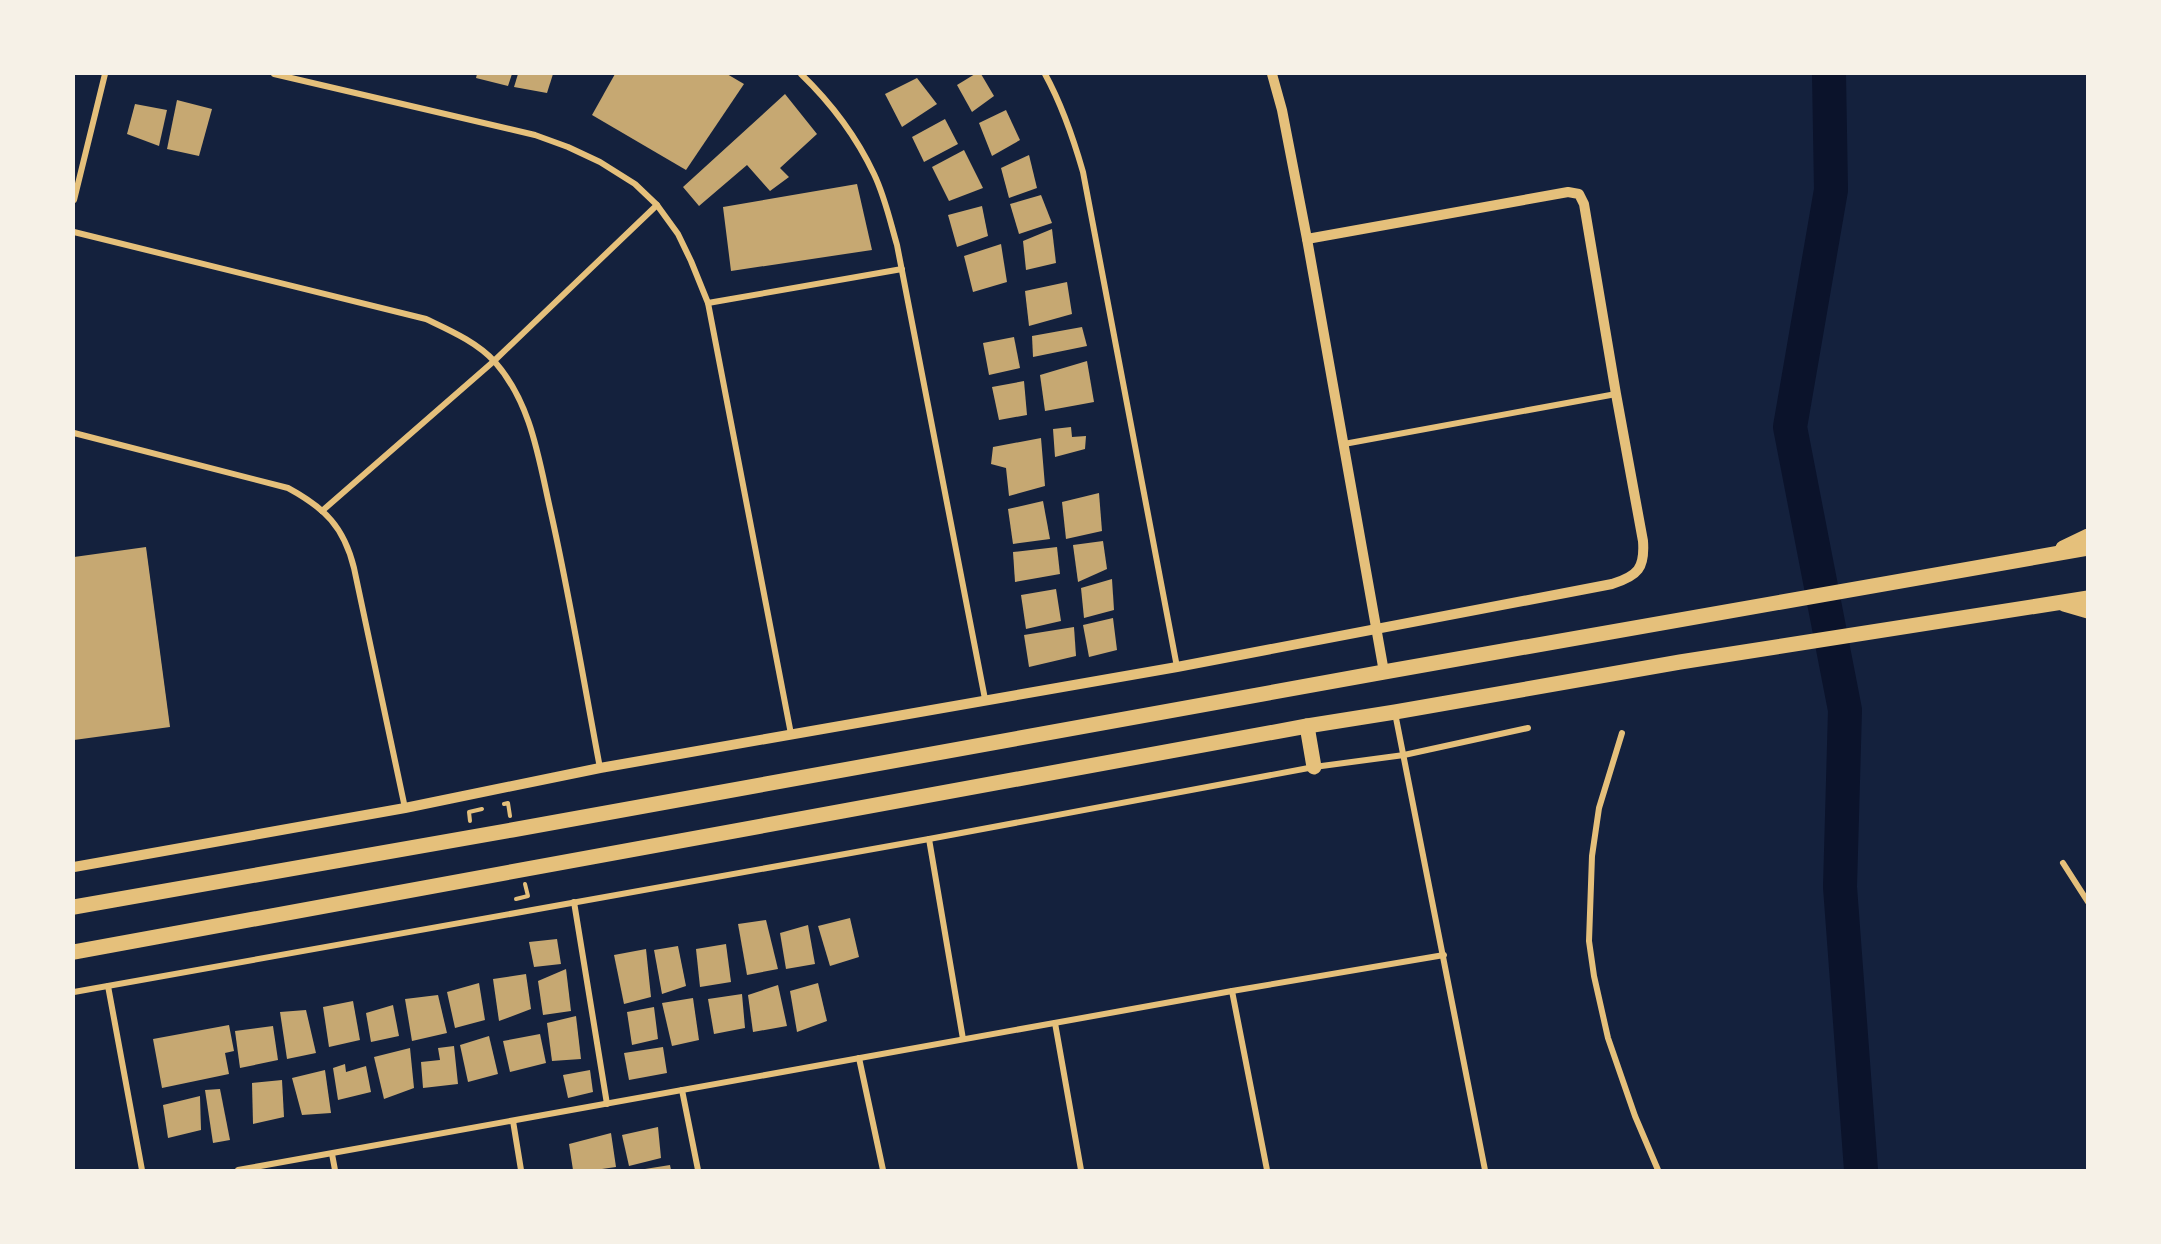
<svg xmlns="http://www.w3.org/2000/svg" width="2161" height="1244" font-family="'Source Sans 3',sans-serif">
	<rect width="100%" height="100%" fill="#14213d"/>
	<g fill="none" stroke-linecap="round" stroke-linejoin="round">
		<!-- river -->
		<polyline stroke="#0b132b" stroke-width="34" points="1829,74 1831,190 1790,427 1845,710 1840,887 1861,1170"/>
	</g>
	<!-- building -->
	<g fill="#c6a872">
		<polygon points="477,74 512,74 508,86 476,78"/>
		<polygon points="518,74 553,74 547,93 514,87"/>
		<polygon points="615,74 727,74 744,84 686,170 592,115"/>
		<polygon points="975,74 981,74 994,96 972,112 957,85"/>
		<polygon points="917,78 937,104 902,127 885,94"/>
		<polygon points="785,94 817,134 780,168 789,177 770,191 747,165 699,206 683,187"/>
		<polygon points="177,100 212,109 199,156 167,149"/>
		<polygon points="135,104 167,110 159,146 127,134"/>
		<polygon points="1006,110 1020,140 992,156 979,123"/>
		<polygon points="945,119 958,144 924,162 912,137"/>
		<polygon points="964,150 983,188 949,201 932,167"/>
		<polygon points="1029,155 1037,188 1009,198 1001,168"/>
		<polygon points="857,184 872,250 731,271 723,207"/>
		<polygon points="1041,195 1052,223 1019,234 1010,204"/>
		<polygon points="982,206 988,236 957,247 948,215"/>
		<polygon points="1052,229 1056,263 1026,270 1023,241"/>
		<polygon points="1001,244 1007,282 973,292 964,256"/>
		<polygon points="1067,282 1072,314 1029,326 1025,291"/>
		<polygon points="1082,327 1087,346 1033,357 1032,336"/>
		<polygon points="1014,337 1020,368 989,375 983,343"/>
		<polygon points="1087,361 1094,402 1045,411 1040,375"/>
		<polygon points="1024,381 1027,415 999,420 992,387"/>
		<polygon points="1071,427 1072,437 1086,436 1085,449 1055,457 1053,429"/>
		<polygon points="1041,438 1045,486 1009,496 1006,468 991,464 993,447"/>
		<polygon points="1099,493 1102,531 1066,539 1062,502"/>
		<polygon points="1043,501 1050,539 1013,544 1008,509"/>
		<polygon points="1103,541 1107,569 1078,582 1073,545"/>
		<polygon points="146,547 170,727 74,740 74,557"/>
		<polygon points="1057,547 1060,574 1015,582 1013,552"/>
		<polygon points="1112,579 1114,610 1084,618 1081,588"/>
		<polygon points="1056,589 1061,621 1026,629 1021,595"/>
		<polygon points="1113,618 1117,650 1089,657 1083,625"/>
		<polygon points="1074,627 1076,656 1029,667 1024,635"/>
		<polygon points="850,918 859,957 830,966 818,926"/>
		<polygon points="766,920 778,969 747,975 738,924"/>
		<polygon points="808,925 815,964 786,969 780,933"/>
		<polygon points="557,939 561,964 534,967 529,942"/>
		<polygon points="726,944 731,982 700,987 696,949"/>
		<polygon points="678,946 686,986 662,994 654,950"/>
		<polygon points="646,949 651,997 624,1004 614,955"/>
		<polygon points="566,969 571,1011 543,1015 538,981"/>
		<polygon points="526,974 531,1009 499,1021 493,979"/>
		<polygon points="479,983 485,1020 455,1028 447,992"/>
		<polygon points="818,983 827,1021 797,1032 790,991"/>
		<polygon points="778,985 787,1026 753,1032 748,995"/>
		<polygon points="742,994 745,1028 714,1034 708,999"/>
		<polygon points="438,995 447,1033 412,1041 405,999"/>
		<polygon points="693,998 699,1040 672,1046 662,1003"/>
		<polygon points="353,1001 360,1040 329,1047 323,1007"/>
		<polygon points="393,1005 399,1036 371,1042 366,1013"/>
		<polygon points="654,1007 658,1039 632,1045 627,1012"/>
		<polygon points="306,1010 316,1053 287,1059 280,1012"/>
		<polygon points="576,1016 581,1059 552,1061 547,1023"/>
		<polygon points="229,1025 234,1051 225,1053 229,1074 162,1088 153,1039"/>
		<polygon points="273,1026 278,1060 240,1068 235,1031"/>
		<polygon points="540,1034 546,1063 510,1072 503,1041"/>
		<polygon points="489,1036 498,1074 468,1082 460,1045"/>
		<polygon points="454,1046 458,1084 423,1088 421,1062 440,1060 438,1048"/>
		<polygon points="663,1047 667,1073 629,1080 624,1053"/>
		<polygon points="410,1048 414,1088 384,1099 374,1057"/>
		<polygon points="345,1064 346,1072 366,1066 371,1092 338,1100 333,1068"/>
		<polygon points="325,1070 331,1113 302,1115 292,1078"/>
		<polygon points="590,1070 593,1092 568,1098 563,1075"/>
		<polygon points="282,1080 284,1117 253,1124 252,1083"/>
		<polygon points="220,1089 230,1140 213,1143 205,1090"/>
		<polygon points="200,1096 201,1130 168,1138 163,1105"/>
		<polygon points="658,1127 661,1158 629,1166 622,1135"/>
		<polygon points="611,1133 616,1167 595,1170 573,1170 569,1144"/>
		<polygon points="670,1165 671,1170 645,1170 645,1169"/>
	</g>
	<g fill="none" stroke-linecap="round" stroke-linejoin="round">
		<!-- path -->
		<g stroke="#e5c07b" stroke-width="4">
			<polyline points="504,804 508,803 510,816"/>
			<polyline points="470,821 469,812 482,809"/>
			<polyline points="516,899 528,896 525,884"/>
		</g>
		<!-- minor -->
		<g stroke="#e5c07b" stroke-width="6">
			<polyline points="274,74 535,135 568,147 600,162 635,184 657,205 678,234 691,261 708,303 791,734"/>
			<path d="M801,74C830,102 857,138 874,174C885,197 890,221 897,245L985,699"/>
			<path d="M1045,74C1062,105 1073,137 1083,172L1177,667"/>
			<polyline points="74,200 105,74"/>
			<path d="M74,232L426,319C449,330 477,342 495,362C532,404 539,461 551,513C570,598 584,683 600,768"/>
			<polyline points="708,303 902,269"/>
			<path d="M74,433L288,488C325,508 344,527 354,568L405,808"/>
			<polyline points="1344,444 1616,394"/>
			<polyline points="322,511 494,361 657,205"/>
			<polyline points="1395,713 1485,1170"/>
			<polyline points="1622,733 1599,808 1592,856 1589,941 1594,976 1608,1038 1635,1116 1658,1170"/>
			<polyline points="929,839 963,1039"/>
			<polyline points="2063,863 2088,902"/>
			<polyline points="574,902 607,1104"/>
			<polyline points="108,986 142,1170"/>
			<polyline points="1232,991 1267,1170"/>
			<polyline points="74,992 929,839 1314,767 1404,755 1528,728"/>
			<polyline points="1055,1023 1081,1170"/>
			<polyline points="859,1058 883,1170"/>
			<polyline points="682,1090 698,1170"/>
			<polyline points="513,1121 521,1170"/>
			<polyline points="332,1154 335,1170"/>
			<polyline points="238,1170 1232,991 1444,955"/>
		</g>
		<!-- tertiary -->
		<g stroke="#e5c07b" stroke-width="10">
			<polyline points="1272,74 1282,110 1307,239 1384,672"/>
			<path d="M74,867L405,808L600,768L1177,667L1612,584C1638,576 1645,568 1643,541L1616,394L1584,204L1579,194L1568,192L1307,239"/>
		</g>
		<!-- trunk -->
		<g stroke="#e5c07b" stroke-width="15">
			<polyline points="2063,548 2088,536"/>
			<polyline points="2064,604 2088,611"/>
			<polyline points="1307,726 1314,767"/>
			<polyline points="74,907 512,830 1384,672 2088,548"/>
			<polyline points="74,952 1307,726 1395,712 1680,662 2088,598"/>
		</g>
	</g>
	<!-- border -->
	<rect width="2161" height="1244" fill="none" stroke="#f6f1e7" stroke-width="150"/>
</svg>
